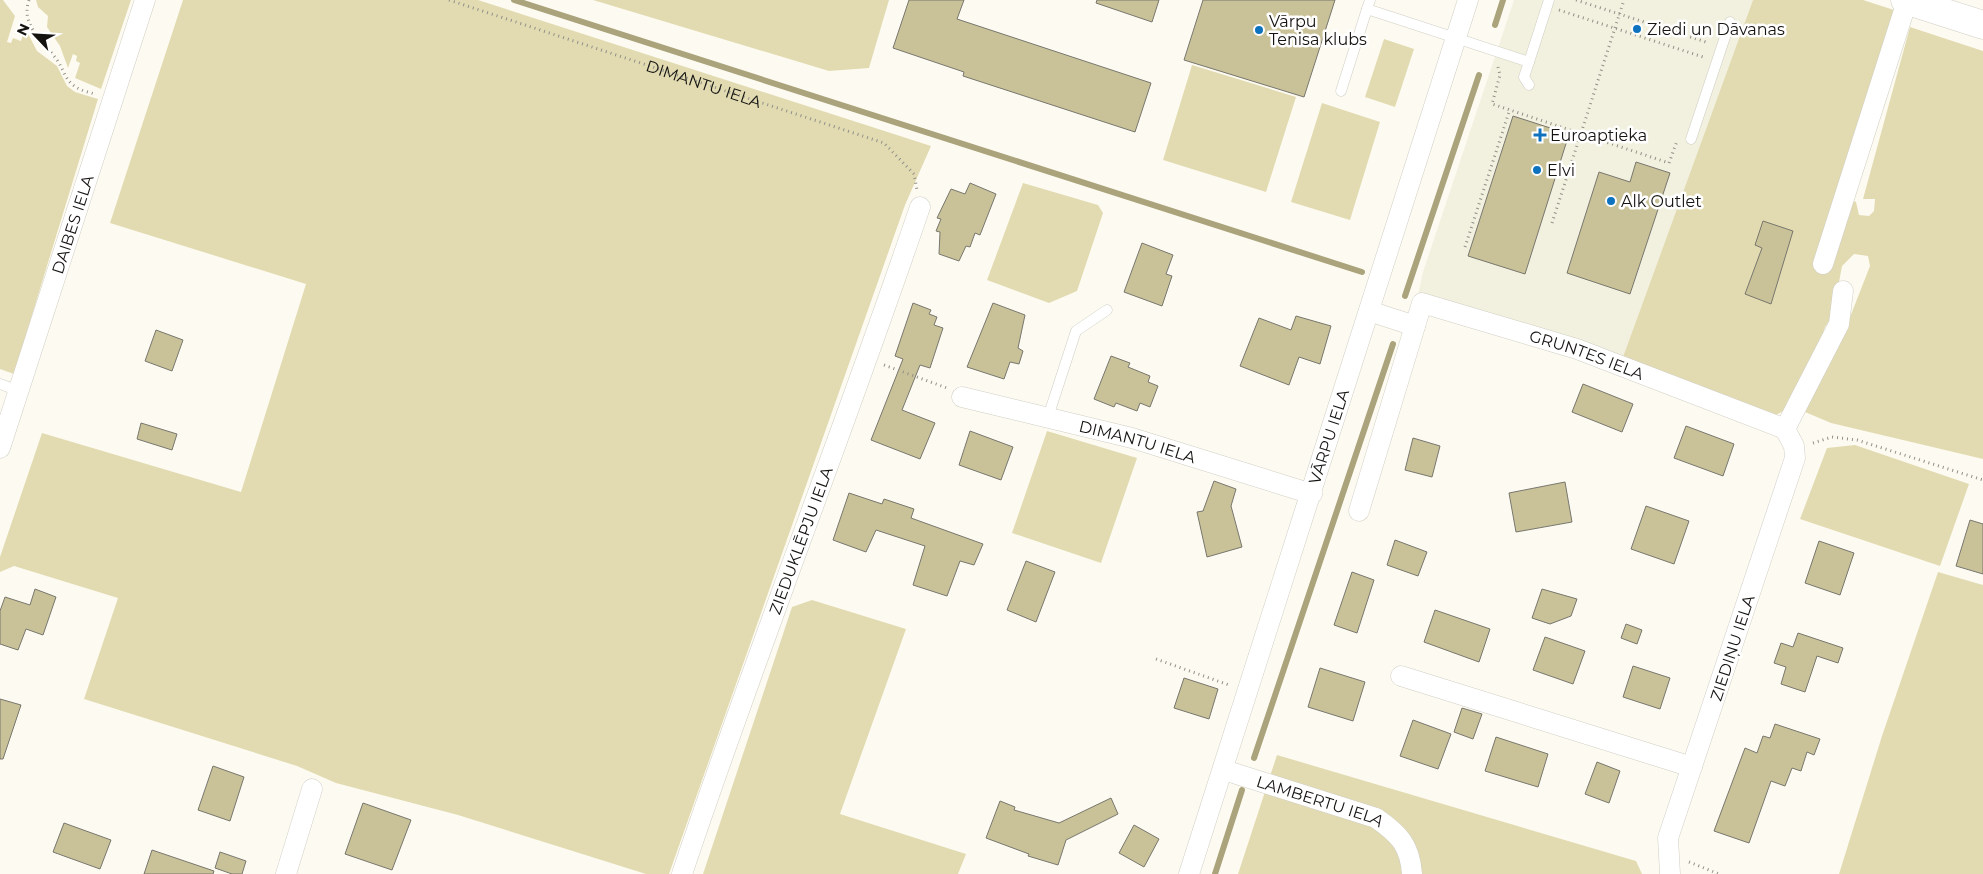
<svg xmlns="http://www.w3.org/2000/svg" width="1983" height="874" font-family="Montserrat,sans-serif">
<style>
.built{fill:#f2f0de}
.green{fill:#e2dbb2}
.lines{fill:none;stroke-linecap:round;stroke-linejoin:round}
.stream{stroke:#aaa37b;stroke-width:6}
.building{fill:#c9c198;stroke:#78776e}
.lane-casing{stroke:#d0cec4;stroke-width:11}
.street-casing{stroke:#d0cec4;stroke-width:21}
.secondary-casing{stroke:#d0cec4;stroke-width:29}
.path{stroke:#919089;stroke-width:3;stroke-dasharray:1 4;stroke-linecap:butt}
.lane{stroke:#fff;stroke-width:10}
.street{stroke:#fff;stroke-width:20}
.secondary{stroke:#fff;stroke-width:28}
.poi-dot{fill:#0e72be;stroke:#fff;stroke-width:2}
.labels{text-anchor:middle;stroke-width:5;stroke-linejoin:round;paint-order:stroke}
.poi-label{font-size:16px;fill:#141310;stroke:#fff;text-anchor:start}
.street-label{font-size:16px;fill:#141310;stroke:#fff}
</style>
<rect width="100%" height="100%" fill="#fdfbf1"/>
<polygon class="built" points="1514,0 1753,0 1623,357 1418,295 1423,272"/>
<g class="green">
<polygon points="0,0 3,0 15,16 7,42 11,43 13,38 21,41 25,28 37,51 57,66 67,86 75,92 98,99 14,374 0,369"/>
<polygon points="36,0 131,0 101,89 75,78 80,63 76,61 77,56 73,54 68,68 60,46 47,27 48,16 38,7"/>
<polygon points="183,0 478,0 931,146 905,205 669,874 646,874 458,815 336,783 297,766 84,699 118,598 14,566 0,572 0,557 42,433 241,492 306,284 110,223"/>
<polygon points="593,0 889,0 869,68 829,71"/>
<polygon points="1753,0 1863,0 1894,10 1844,197 1856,202 1859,215 1869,216 1874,211 1875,199 1863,199 1910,27 1983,51 1983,459 1831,423 1805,412 1841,340 1870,266 1868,256 1854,254 1842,266 1833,315 1825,327 1822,337 1785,410 1776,415 1623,357"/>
<polygon points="1384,39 1414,49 1395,107 1365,97"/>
<polygon points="1192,65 1296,97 1266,192 1163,160"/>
<polygon points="1322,103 1380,122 1350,220 1291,202"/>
<polygon points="1023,183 1098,205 1103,213 1077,291 1049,303 987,280"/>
<polygon points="1047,431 1137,458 1101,563 1012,533"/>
<polygon points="1855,445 1969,484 1940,566 1800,519 1827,448"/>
<polygon points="1938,572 1983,585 1983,874 1839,874 1882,736"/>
<polygon points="812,600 906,629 840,814 966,854 958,874 703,874 792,607"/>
<polygon points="1277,755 1636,861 1642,874 1238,874"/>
</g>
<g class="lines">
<g class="stream">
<polyline points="514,0 1362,272"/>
<polyline points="1495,25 1503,0"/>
<polyline points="1405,296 1479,75"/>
<polyline points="1254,758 1393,344"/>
<polyline points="1215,874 1242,790"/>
</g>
</g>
<g class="building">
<polygon points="909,0 964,0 957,19 1151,83 1135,132 963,76 964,72 893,48"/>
<polygon points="1097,0 1159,0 1152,22 1096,3"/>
<polygon points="1203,0 1335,0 1304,97 1184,60"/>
<polygon points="1513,116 1569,134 1525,274 1468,256"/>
<polygon points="1636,162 1670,173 1630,294 1567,273 1599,172 1630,182"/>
<polygon points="970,183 996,194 980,235 975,233 970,247 966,246 959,261 939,254 940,232 936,231 941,219 937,218 951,189 965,194"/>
<polygon points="1763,221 1793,231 1771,304 1745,294 1762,248 1755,245"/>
<polygon points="1142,243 1173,255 1166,274 1172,276 1162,306 1124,292"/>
<polygon points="913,303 931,310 929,314 937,317 934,325 943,328 930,368 920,365 902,410 935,423 920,459 871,440 903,359 895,356"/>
<polygon points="993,303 1025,315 1018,348 1023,351 1019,364 1010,362 1004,379 967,367"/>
<polygon points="1296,316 1331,326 1320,364 1299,357 1289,385 1240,366 1259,318 1291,330"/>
<polygon points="156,330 183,340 172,371 145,361"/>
<polygon points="1111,356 1130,363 1128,367 1150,376 1148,382 1158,386 1150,407 1140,403 1137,411 1116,403 1114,407 1094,399"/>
<polygon points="1583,384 1633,404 1622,432 1572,412"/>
<polygon points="141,423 177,434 172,450 137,439"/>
<polygon points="1686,426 1734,444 1723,476 1674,458"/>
<polygon points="970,431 1013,447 1001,480 959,465"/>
<polygon points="1413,438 1440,446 1432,477 1405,470"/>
<polygon points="1214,481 1236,489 1231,506 1242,547 1207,557 1197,512 1203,511"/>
<polygon points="1565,482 1572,522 1516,532 1509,493"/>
<polygon points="849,493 882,504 884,499 914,509 911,518 983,544 974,565 960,561 947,596 913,585 925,546 876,530 866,552 833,540"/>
<polygon points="1646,506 1689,521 1674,564 1631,549"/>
<polygon points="1970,520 1983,524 1983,574 1956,566"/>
<polygon points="1395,540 1427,552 1418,576 1387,565"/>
<polygon points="1819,541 1854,553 1840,595 1805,583"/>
<polygon points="1026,561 1055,572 1036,622 1007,610"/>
<polygon points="1352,572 1374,580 1357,633 1334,625"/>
<polygon points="35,589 56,597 43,635 26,629 18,650 0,644 0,611 5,597 30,605"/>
<polygon points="1542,589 1577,599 1571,616 1550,624 1532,618"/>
<polygon points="1435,610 1490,629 1479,662 1424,642"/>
<polygon points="1626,624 1642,630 1637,644 1621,638"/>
<polygon points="1798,633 1843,648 1838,663 1817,656 1805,692 1781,684 1786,667 1774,663 1781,643 1793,647"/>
<polygon points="1545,637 1585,651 1573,684 1533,670"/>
<polygon points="1633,666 1670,678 1660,709 1623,697"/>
<polygon points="1320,668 1365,682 1353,721 1308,707"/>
<polygon points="1184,678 1218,689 1209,719 1174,708"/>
<polygon points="0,699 21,705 3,759 0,759"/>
<polygon points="1462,708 1482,714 1473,739 1454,732"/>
<polygon points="1413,720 1451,734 1438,769 1400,756"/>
<polygon points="1775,724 1820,739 1814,755 1807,752 1801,771 1792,768 1785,786 1771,781 1749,843 1714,831 1745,748 1757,753 1763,736 1770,738"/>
<polygon points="1496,737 1548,754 1538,787 1485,771"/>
<polygon points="1597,762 1620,771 1609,803 1585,794"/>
<polygon points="213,766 244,777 230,821 198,810"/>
<polygon points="1111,798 1118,814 1066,840 1058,865 1028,856 1029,854 986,838 1000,801 1015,807 1014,810 1059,823"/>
<polygon points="363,803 411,820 392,870 345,854"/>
<polygon points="64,823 111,840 100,869 53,852"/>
<polygon points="1134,825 1159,839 1144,867 1119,853"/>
<polygon points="152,850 214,871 213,874 144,874"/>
<polygon points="220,852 246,861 242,874 232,874 215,868"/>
</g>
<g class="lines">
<defs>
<g id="lane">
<polyline points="1370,0 1367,9 1529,62 1524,77 1529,85"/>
<polyline points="1529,62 1549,0"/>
<polyline points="1341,91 1367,9"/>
<polyline points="1691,139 1730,22"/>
<polyline points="0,384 19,391"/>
<polyline points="1048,417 1076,331 1107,310"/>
</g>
<g id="street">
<polyline points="1823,264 1907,1"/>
<path id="s2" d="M1369,311L1415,326L1422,303L1577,349L1785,429L1794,446L1795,458L1668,838L1670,874"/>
<path id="s3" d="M962,397L1132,438L1312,494"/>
<polyline points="1785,429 1839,324 1843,291"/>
<path id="s4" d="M0,448L145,0"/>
<polyline points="1359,511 1415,326"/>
<polyline points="1401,676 1692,767"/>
<path id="s5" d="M1224,770L1376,818C1399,834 1410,845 1412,874"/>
<polyline points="286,874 312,789"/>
<path id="s6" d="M682,874C757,650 844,431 920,207"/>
<path id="s7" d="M1189,874L1468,0"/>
</g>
<polyline id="secondary" points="1905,0 1983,25"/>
</defs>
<use href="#lane" class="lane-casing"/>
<use href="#street" class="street-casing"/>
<use href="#secondary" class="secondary-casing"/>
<g class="path">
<path d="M29,0C20,26 44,41 57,60C63,68 65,79 73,85C79,90 88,92 95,94"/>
<path id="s1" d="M449,0L884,143L914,174L917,190"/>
<polyline points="1576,0 1709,43"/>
<polyline points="1559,10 1703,57"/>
<polyline points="1498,67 1500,75 1492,104 1669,163 1677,141"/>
<polyline points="1552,223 1624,0"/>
<polyline points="1465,247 1510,109"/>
<polyline points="884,365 947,388"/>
<polyline points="1813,443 1832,437 1857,440 1983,480"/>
<polyline points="1156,659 1229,685"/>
<polyline points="1689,862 1719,874"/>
</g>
<use href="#lane" class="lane"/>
<use href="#street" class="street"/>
<use href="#secondary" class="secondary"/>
</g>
<g class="poi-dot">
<circle cx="1637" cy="29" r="5"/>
<circle cx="1259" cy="30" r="5"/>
<path d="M1537.5 127.5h5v5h5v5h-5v5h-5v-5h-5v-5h5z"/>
<circle cx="1537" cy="170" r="5"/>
<circle cx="1611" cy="201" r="5"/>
</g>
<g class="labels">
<g class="poi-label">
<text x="1269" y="27">Vārpu<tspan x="1269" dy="18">Tenisa klubs</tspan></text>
<text x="1647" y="35">Ziedi un Dāvanas</text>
<text x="1550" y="141">Euroaptieka</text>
<text x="1547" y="176">Elvi</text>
<text x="1621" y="207">Alk Outlet</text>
</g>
<g class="street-label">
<text dy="6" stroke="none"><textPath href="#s1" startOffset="268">DIMANTU IELA</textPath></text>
<text dy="6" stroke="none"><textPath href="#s4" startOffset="235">DAIBES IELA</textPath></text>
<text dy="6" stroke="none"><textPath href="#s2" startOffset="245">GRUNTES IELA</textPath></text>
<text dy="6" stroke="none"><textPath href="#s7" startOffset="459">VĀRPU IELA</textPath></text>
<text dy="6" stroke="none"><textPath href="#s3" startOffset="181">DIMANTU IELA</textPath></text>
<text dy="6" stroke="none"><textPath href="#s6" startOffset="354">ZIEDUKLĒPJU IELA</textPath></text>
<text transform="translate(1732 648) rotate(-72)" y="6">ZIEDIŅU IELA</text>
<text dy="6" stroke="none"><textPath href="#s5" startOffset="101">LAMBERTU IELA</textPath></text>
</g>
</g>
<g transform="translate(35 35) rotate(295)" stroke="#ffffff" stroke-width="4" paint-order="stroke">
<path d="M0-4L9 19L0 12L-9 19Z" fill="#141310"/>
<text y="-8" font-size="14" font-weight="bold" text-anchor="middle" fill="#141310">N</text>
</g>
</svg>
